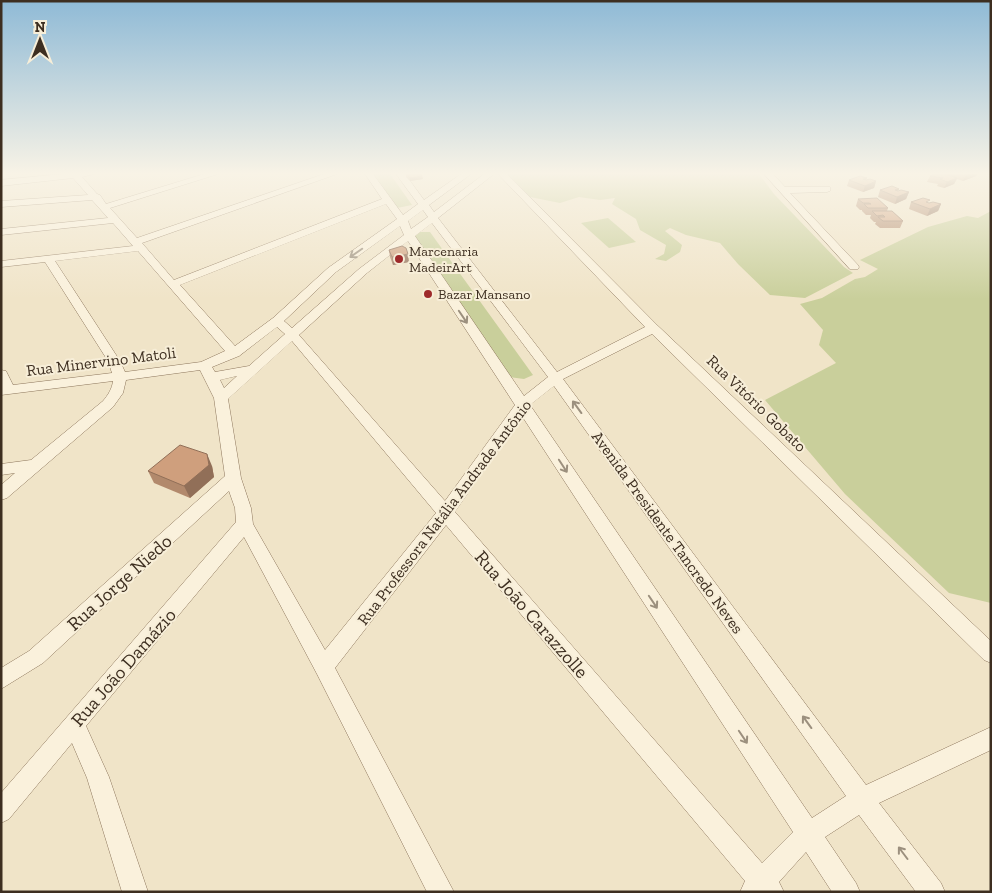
<svg xmlns="http://www.w3.org/2000/svg" width="992" height="893" font-family="'Zilla Slab',serif">
<style>
.green{fill:#c9cf9b}
.lines{fill:none;stroke-linecap:round;stroke-linejoin:round}
.minor-casing{stroke:#8d765c;stroke-width:1}
.minor{fill:#faf1dc;fill-rule:evenodd}
.wall{fill:#b2896c}
.shaded-wall{fill:#916f58}
.building{fill:#cf9f7d;stroke:#916f58}
.oneway{stroke:#9c907e}
.poi-dot{fill:#9e2a2b;stroke:#f7eed8;stroke-width:2}
.labels{text-anchor:middle;stroke-width:4;stroke-linejoin:round;paint-order:stroke}
.far-poi-label{font-size:14px;fill:#3d2e20;stroke:#f7eed8;text-anchor:start}
.street-label{font-size:16px;fill:#3d2e20;stroke:#f7eed8}
.near-street-label{font-size:19px;fill:#3d2e20;stroke:#f7eed8}
</style>
<rect width="100%" height="100%" fill="#f0e4c8"/>
<g class="green">
<polygon points="374,174 390,174 412,205 397,208"/>
<polygon points="507,174 759,174 774,194 844,267 853,273 805,298 770,295 738,264 720,243 686,235 670,228 665,231 682,245 680,252 666,261 655,259 664,254 666,245 640,230 636,219 612,204 615,198 600,200 579,197 560,203 530,197"/>
<polygon points="991,211 991,603 949,593 845,494 765,400 836,363 819,345 823,330 800,304 822,298 855,279 865,277 878,269 860,260 928,227 967,216 978,218"/>
<polygon points="608,218 636,242 609,248 581,223"/>
<polygon points="420,232 430,232 533,375 524,379 509,377 428,254 414,237"/>
</g>
<g class="lines">
<defs>
<g id="minor">
<path d="M63,174H94L82,177L97,194L100,195L106,204L204,174H218L110,208L137,238L324,174H337L142,243L174,280L382,199L365,174H373L403,215L418,204L396,174H405L424,200L461,174H471L429,205L434,212L484,174H494L438,218L557,372L645,327L498,174H507L657,325L991,641V663L984,660L652,334L563,379L866,785L991,727V750L879,803L941,883L945,892H916L859,815L825,837L856,883L860,892H832L806,852L779,882L784,892H740L745,881L446,525L335,668L454,892H427L317,674L244,537L86,726L109,777L148,892H122L87,778L72,743L9,819L1,823V793L236,522L235,508L229,491L43,663L1,689V668L29,651L225,476L214,398L200,370L126,380L123,393L113,407L7,498L1,500V485L15,473L1,475V464L31,460L103,401C108,395 112,389 113,381L1,395V370L6,371L13,385L112,373L108,361L45,262L1,267V261L133,246L113,223L1,235V229L108,218L92,200L1,207V201L88,195L73,178L1,186V180ZM386,204L397,219L328,268L273,318L235,346L180,285ZM423,210L428,217L411,229L408,221ZM432,223L548,377L524,396L415,236ZM400,226L404,235L359,269L292,328L284,321L336,272ZM408,241L515,405L445,501L299,335L367,273ZM138,251L225,351L201,362L125,372L120,361L55,261ZM277,327L285,334L249,366L215,372L212,367L239,356ZM292,341L436,513L325,650L253,524L251,508L241,478L228,399ZM237,376L224,388L220,380ZM554,386L846,796L812,818L530,405ZM522,416L793,832L762,863L455,512Z"/>
<polygon points="764,174 773,174 785,187 830,187 830,191 827,192 790,193 858,265 859,267 858,269 850,269"/>
</g>
</defs>
<use href="#minor" class="minor-casing"/>
<use href="#minor" class="minor"/>
</g>
<g class="wall">
<polygon points="406,174 422,176 423,179 410,181 406,177"/>
<polygon points="935,174 977,174 976,176 963,181 957,179 954,184 944,188 937,186 938,184 927,182 930,176"/>
<polygon points="867,178 866,180 876,181 874,188 863,192 847,186 849,180"/>
<polygon points="899,189 898,191 909,192 906,199 895,204 878,197 880,190"/>
<polygon points="858,199 888,208 887,211 903,221 900,228 880,228 875,224 876,222 874,222 870,218 871,215 866,215 862,211 862,210 860,210 856,206"/>
<polygon points="911,202 929,203 941,204 938,211 927,216 909,209"/>
<polygon points="389,250 409,262 393,265 390,257"/>
<polygon points="212,466 214,477 190,498 154,483 148,471"/>
</g>
<g class="shaded-wall">
<polygon points="968,174 977,174 976,176 963,181 966,175"/>
<polygon points="422,176 423,179 410,181 410,178"/>
<polygon points="957,178 954,184 944,188 947,182"/>
<polygon points="876,181 874,188 863,192 865,186"/>
<polygon points="909,192 906,199 895,204 897,197"/>
<polygon points="941,204 938,211 927,216 930,209"/>
<polygon points="408,254 409,262 393,265 392,257"/>
<polygon points="207,454 212,466 214,477 190,498 184,486"/>
</g>
<g class="building">
<polygon points="407,174 421,174 422,176 410,178"/>
<polygon points="935,174 946,174 957,178 947,182 940,179 943,178 930,176"/>
<polygon points="860,176 867,178 863,179 866,180 870,179 876,181 865,186 849,180"/>
<polygon points="892,186 899,189 895,190 898,191 901,190 909,192 897,197 880,190"/>
<polygon points="877,198 888,208 868,208 864,204 871,204 869,203 863,203 858,199"/>
<polygon points="923,198 930,200 926,202 929,203 933,202 941,204 930,209 911,202"/>
<polygon points="872,211 892,211 903,221 883,221 878,217 885,217 883,215 877,216"/>
<polygon points="402,246 406,248 408,254 392,257 389,250"/>
<polygon points="180,445 207,454 209,465 184,486 148,471"/>
</g>
<defs><path id="oneway-shaft" d="M-6 0H5M1.5-3L5.5 0L1.5 3" fill="none" stroke-width="1.6" stroke-linecap="round" stroke-linejoin="round" transform="scale(1.25)"/></defs>
<g class="oneway">
<use href="#oneway-shaft" transform="translate(356 253) rotate(145)"/>
<use href="#oneway-shaft" transform="translate(463 317) rotate(56)"/>
<use href="#oneway-shaft" transform="translate(577 407) rotate(-126)"/>
<use href="#oneway-shaft" transform="translate(563 466) rotate(57)"/>
<use href="#oneway-shaft" transform="translate(653 602) rotate(56)"/>
<use href="#oneway-shaft" transform="translate(807 722) rotate(-126)"/>
<use href="#oneway-shaft" transform="translate(743 737) rotate(56)"/>
<use href="#oneway-shaft" transform="translate(903 853) rotate(-127)"/>
</g>
<linearGradient id="sky" x2="0" y2="1"><stop stop-color="#8fbad6"/><stop offset="0.58" stop-color="#f8f3e6"/><stop offset="1" stop-color="#f8f3e6" stop-opacity="0"/></linearGradient>
<rect width="992" height="299" fill="url(#sky)"/>
<g class="poi-dot">
<circle cx="399" cy="259" r="5"/>
<circle cx="428" cy="294" r="5"/>
</g>
<g class="labels">
<g class="far-poi-label">
<text x="409" y="256">Marcenaria<tspan x="409" dy="16">MadeirArt</tspan></text>
<text x="438" y="299">Bazar Mansano</text>
</g>
<g class="street-label">
<text transform="translate(101 361) rotate(-7)" y="6">Rua Minervino Matoli</text>
<text transform="translate(757 403) rotate(44)" y="6">Rua Vitório Gobato</text>
<text transform="translate(444 512) rotate(-53)" y="6">Rua Professora Natália Andrade Antônio</text>
<text transform="translate(668 532) rotate(54)" y="6">Avenida Presidente Tancredo Neves</text>
</g>
<g class="near-street-label">
<text transform="translate(119 582) rotate(-42)" y="7">Rua Jorge Niedo</text>
<text transform="translate(532 614) rotate(49)" y="7">Rua João Carazzolle</text>
<text transform="translate(123 667) rotate(-49)" y="7">Rua João Damázio</text>
</g>
</g>
<rect width="992" height="893" fill="none" stroke="#3d2e20" stroke-width="5"/>
<g transform="translate(40 40)" stroke="#f7eed8" stroke-width="4" paint-order="stroke">
<path d="M0-4L9 19L0 12L-9 19Z" fill="#3d2e20"/>
<text y="-8" font-size="14" font-weight="bold" text-anchor="middle" fill="#3d2e20">N</text>
</g>
</svg>
